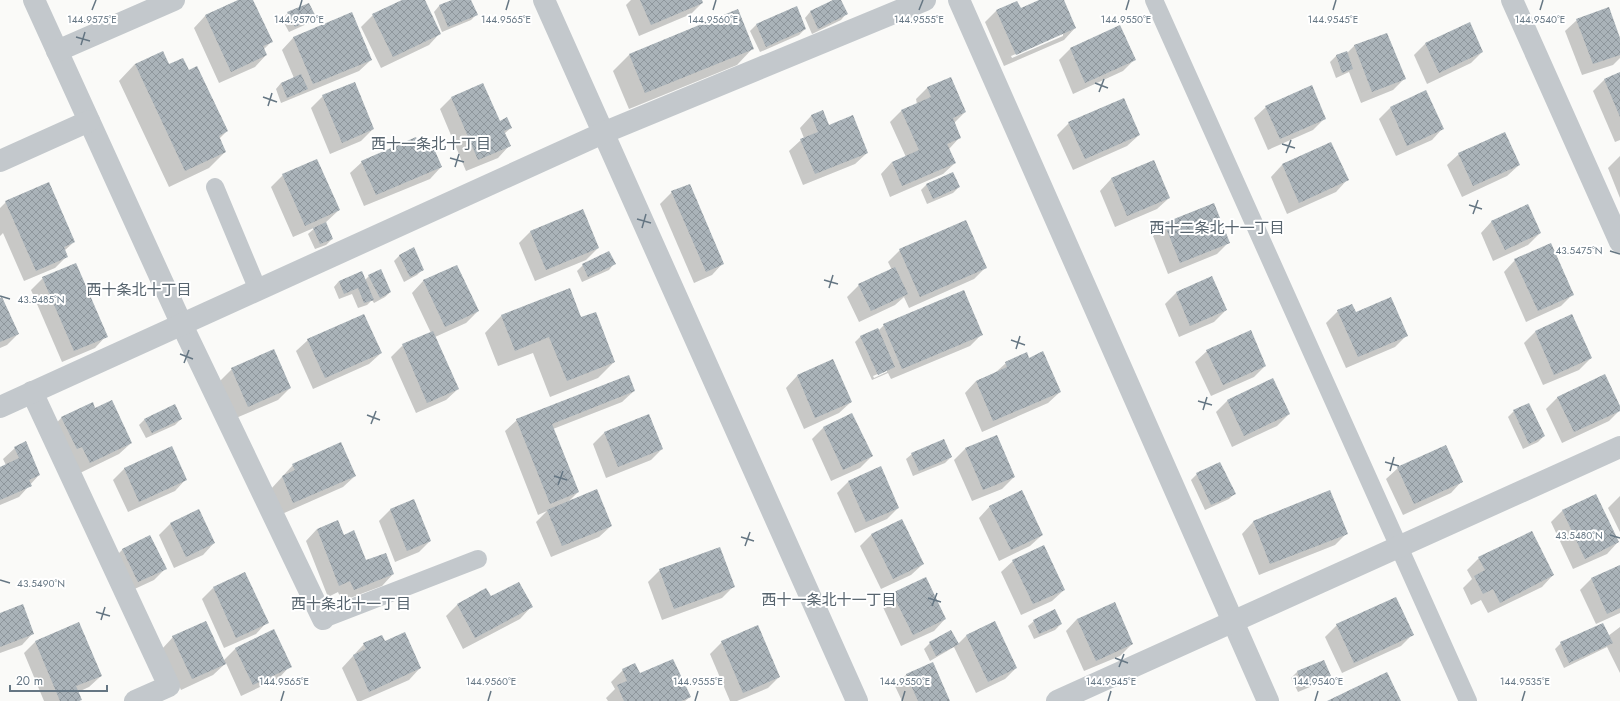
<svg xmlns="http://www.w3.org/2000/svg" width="1620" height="701" font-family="Jost,'Noto Sans JP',sans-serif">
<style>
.shadow{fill:#0003;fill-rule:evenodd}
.building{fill:url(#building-cross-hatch)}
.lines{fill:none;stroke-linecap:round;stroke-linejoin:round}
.lane{stroke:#c3c8cc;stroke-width:18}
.street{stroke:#c3c8cc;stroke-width:22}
.ticks{fill:none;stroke:#657683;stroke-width:1.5}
.labels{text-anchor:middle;stroke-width:4;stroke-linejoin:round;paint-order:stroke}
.neighbourhood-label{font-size:15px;fill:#57646e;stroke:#fff}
.ticks-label{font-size:10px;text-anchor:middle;fill:#657683;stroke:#fff;stroke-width:4;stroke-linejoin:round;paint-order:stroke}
</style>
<defs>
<pattern id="building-cross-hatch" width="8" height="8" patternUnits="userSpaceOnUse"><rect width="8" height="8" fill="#aab3b9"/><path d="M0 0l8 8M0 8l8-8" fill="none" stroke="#8e969c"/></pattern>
</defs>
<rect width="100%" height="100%" fill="#fafaf8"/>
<g class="shadow">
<polygon points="240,0 252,0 271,42 264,49 266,55 255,67 219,83 194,28 205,16"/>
<polygon points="404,0 424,0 440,33 429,45 381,68 361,27 373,15"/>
<polygon points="455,0 470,0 477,14 471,20 442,32 434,12 439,6"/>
<polygon points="631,0 701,0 702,3 691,14 639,36 626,5"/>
<polygon points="835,0 840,0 846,14 841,20 812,34 805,18 810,12"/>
<path d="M1042,0H1062L1075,28L1064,40L1004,66L985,22L996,11L1017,2L1020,9ZM1063,33V36L1012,58L1011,56Z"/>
<polygon points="796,8 805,29 799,35 760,52 750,31 756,25"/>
<polygon points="288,13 315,17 309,23 289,32 282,19"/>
<polygon points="351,14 371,60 359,71 281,103 276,89 281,83 294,78 282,50 293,38"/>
<polygon points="1577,20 1620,41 1620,58 1613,65 1582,75 1565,31"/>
<polygon points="1469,23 1482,52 1471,63 1427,84 1414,55 1425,44"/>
<polygon points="1120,26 1135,59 1123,71 1073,94 1059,60 1070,49"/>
<polygon points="1386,34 1404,79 1393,90 1361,103 1349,72 1336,78 1330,62 1336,56 1347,53 1354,46"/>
<polygon points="753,48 737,65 629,109 613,71 630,54"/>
<polygon points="135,64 169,66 227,131 219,139 225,152 209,168 169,187 119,81"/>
<polygon points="1620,73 1620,140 1615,142 1593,91 1604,80"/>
<polygon points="950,78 965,112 954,123 960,137 949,149 955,163 943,174 890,197 881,174 892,162 906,157 890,122 902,110 917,104 916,99 927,88"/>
<polygon points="323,96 373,129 361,141 330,154 311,108"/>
<polygon points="451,98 511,128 504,134 509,146 498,158 466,171 440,109"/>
<polygon points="1266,107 1325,118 1313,130 1268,150 1254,118"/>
<polygon points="1390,108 1443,128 1432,140 1396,156 1379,119"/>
<polygon points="822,112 828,127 867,153 855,164 803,185 789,151 801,140 804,138 800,128 811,116"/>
<polygon points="1069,123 1139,135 1127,146 1073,170 1057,135"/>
<polygon points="1331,143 1347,180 1336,192 1287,214 1271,177 1282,165"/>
<polygon points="421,151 441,167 430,179 364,206 350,173 362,162"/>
<polygon points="1459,154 1519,165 1507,176 1462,197 1447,165"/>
<polygon points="1620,156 1620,198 1608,168"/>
<polygon points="316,160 339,210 325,223 332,239 326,245 315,249 308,234 316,227 293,237 271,187 283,175"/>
<polygon points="1154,161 1169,198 1157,209 1115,227 1100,191 1111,179"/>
<polygon points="927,184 959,187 953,193 927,204 921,190"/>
<polygon points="672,192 723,263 712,275 694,283 660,204"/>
<polygon points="6,202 74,242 64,251 67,256 55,268 24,281 3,233 0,236 0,208"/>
<polygon points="1213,204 1229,242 1217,254 1168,274 1153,236 1164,224"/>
<polygon points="1492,221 1540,233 1528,245 1493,261 1481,233"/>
<polygon points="531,231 598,248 586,260 535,281 519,243"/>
<polygon points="900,250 986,267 974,279 909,308 904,297 895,305 859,322 847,297 859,285 892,270 888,262"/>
<polygon points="400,255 423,269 417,275 404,282 394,261"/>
<polygon points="1515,260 1573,294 1561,306 1526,322 1504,272"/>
<polygon points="614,264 609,270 582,282 577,271 583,265"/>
<polygon points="456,266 478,311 466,323 435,337 458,389 446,400 416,413 391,357 403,345 431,333 412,293 423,281"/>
<polygon points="369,276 390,292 385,297 374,303 372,300 367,305 358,308 352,294 339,299 334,287 339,281 365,280"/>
<polygon points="1212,277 1226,310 1214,322 1179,337 1165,304 1176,293"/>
<polygon points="43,278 106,336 95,348 62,362 31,290"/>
<polygon points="569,290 581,318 614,362 598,378 550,397 533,353 498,366 485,333 501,316"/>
<polygon points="0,299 18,334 7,345 0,348"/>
<polygon points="1338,311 1355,313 1407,335 1395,347 1346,368 1326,323"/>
<polygon points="1572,315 1591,358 1579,370 1543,385 1524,343 1535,332"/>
<path d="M884,325L982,334L970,346L891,379L888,373L872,380L855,342L861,336L878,331ZM887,370V372L874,378L873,376Z"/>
<polygon points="308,340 381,353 369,364 313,389 296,351"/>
<polygon points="1207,351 1265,366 1254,377 1211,396 1195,362"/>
<polygon points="833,361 851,402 839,413 804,429 786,388 797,376"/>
<polygon points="1006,363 1060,392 1048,403 982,432 965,393 976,381 995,373"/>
<polygon points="232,369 290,388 278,400 236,418 220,381"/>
<polygon points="634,391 622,402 553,429 578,492 568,502 611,526 599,537 551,557 536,522 547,511 538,515 505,431 517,420"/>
<polygon points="1558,397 1620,408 1620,410 1609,421 1562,443 1546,409"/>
<polygon points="1228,400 1289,414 1277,426 1232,447 1216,412"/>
<polygon points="94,409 131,443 119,454 78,474 51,429 62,417"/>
<polygon points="1514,411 1544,436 1538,442 1523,449 1508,417"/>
<polygon points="648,415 662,449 651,460 606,478 593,444 604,433"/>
<polygon points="852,415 872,456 860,468 831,481 812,439 823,428"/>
<polygon points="145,419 181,419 175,425 146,438 139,425"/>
<polygon points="171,447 186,479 175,491 128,512 113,480 124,469"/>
<polygon points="15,448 39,475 19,497 0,505 0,468 6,465 3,459"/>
<polygon points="966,448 1014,477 1002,489 972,501 954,460"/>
<polygon points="912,454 951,457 945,463 913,476 906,459"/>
<polygon points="293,465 355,476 343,487 282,514 271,489"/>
<polygon points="881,468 898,508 887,519 855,533 837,493 848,482"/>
<polygon points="1398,468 1462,481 1451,493 1403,515 1386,479"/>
<polygon points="1197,474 1234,494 1229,499 1205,510 1191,480"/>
<polygon points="1329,492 1346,534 1335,545 1259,575 1242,534 1253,522"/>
<polygon points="1595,495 1618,542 1607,554 1573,569 1551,522 1562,511"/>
<polygon points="1620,496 1620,532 1608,508"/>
<polygon points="413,501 430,541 419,552 395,562 379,521 390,510"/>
<polygon points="990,506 1042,535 1030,546 999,561 979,518"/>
<polygon points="199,510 214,543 203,555 174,568 159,535 170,524"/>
<polygon points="317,529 343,536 365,562 393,574 382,586 342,601 338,592 328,597 306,541"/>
<polygon points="872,534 923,564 911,575 881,589 860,546"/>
<polygon points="150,536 166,568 154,580 126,593 111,561 122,550"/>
<polygon points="1479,558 1553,575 1542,587 1488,613 1481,600 1471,605 1463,588 1472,579 1467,570"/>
<polygon points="1013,561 1064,590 1052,601 1021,615 1001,572"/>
<polygon points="1620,566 1620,613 1596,624 1580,590 1591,579"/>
<polygon points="660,570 734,586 722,598 662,620 648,582"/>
<polygon points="213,588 267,622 256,634 224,648 202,599"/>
<polygon points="486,590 490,598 531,607 520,619 463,649 446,616 457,605"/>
<polygon points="893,594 945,619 934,631 901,646 882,605"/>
<polygon points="0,614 33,633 22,645 0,653"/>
<polygon points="1077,619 1132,644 1120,656 1084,671 1066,631"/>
<polygon points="1034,621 1061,624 1055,630 1034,639 1028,626"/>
<polygon points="994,622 1016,668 1005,679 976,693 954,647 930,661 924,649 930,643 958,644 966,636"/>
<polygon points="1337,625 1412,635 1401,646 1342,673 1325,637"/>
<polygon points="1620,627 1620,673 1607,647 1564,668 1555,649 1561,643 1608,636"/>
<polygon points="173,637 223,661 236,648 290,666 279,678 241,696 226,663 213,675 181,690 162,649"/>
<polygon points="36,641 101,676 89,687 78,692 81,699 79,701 44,701 24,653"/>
<polygon points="385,642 420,668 409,680 361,701 357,701 342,668 364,644"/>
<polygon points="722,642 779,677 768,688 737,701 730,701 710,654"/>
<polygon points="1324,661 1330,675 1324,681 1298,692 1291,678 1297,672"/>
<polygon points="623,670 639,675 690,697 685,701 608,701 606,698 615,689 611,682"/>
<polygon points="907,674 948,701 902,701 895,686"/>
</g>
<g class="building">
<polygon points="238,0 253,0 273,42 263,46 267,55 231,72 205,15"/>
<polygon points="402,0 425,0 441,34 393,57 372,14"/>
<polygon points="452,0 471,0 478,15 448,27 439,5"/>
<polygon points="640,0 702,0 703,3 651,25"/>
<polygon points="833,0 841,0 848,14 818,29 810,11"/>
<polygon points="1039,0 1064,0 1076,28 1016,55 996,10 1017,1 1021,8"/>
<polygon points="309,3 316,17 295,27 287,12"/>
<polygon points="797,6 806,29 766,47 756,24"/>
<polygon points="1609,7 1620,38 1620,55 1593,64 1576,19"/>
<polygon points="738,9 754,49 645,93 629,54"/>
<polygon points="352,12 372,60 313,84 293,37"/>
<polygon points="1470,22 1483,52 1439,73 1425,43"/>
<polygon points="1120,25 1136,60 1085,83 1070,48"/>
<polygon points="1387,33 1406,79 1372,92 1354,45"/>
<polygon points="163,51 169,64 183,58 189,70 197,66 228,131 219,136 226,152 185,171 135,64"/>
<polygon points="1347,51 1353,69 1342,73 1336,55"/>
<polygon points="1620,72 1620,117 1604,79"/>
<polygon points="301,74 308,89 287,98 281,83"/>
<polygon points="951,77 966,112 953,118 961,138 947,144 956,163 902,186 892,162 919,150 901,110 931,97 927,87"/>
<polygon points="355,82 374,129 342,143 322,95"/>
<polygon points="483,83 500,121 507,117 512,128 504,131 511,146 478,160 451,97"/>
<polygon points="1312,85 1326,119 1280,139 1265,106"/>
<polygon points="1426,90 1444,129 1407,146 1390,107"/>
<polygon points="1124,98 1140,135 1085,159 1068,122"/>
<polygon points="823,110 829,125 853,115 868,153 815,174 800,139 818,132 811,115"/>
<polygon points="1505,132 1520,165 1473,186 1458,153"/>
<polygon points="416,137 421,149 432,144 442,167 376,195 361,161"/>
<polygon points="1331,142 1349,180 1299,203 1282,164"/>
<polygon points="317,159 340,210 305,226 282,174"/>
<polygon points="1154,160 1170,198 1127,216 1111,178"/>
<polygon points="953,172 960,187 933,199 926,184"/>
<polygon points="49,182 75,242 64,247 68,257 36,271 5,201"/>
<polygon points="690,184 724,264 706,272 671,191"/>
<polygon points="1214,203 1230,243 1180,263 1164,223"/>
<polygon points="1528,204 1541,233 1505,250 1491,221"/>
<polygon points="583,209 599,248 546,270 530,231"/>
<polygon points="966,220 987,268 920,297 899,249"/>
<polygon points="326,222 333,239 320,244 313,228"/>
<polygon points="1551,243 1574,295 1538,311 1514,259"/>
<polygon points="414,247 424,270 410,277 399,255"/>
<polygon points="609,251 616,264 588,277 582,264"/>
<polygon points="76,263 108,337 74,351 42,277"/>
<polygon points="457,265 479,311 445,327 423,280"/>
<polygon points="895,267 908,294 871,311 858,284"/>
<polygon points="381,269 391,292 380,298 368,275"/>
<polygon points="362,271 374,300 364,303 358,288 344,294 339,281"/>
<polygon points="1212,276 1227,310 1190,326 1176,292"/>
<polygon points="570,288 581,317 596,312 615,362 567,381 549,337 515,351 501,315"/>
<polygon points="964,290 983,335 902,369 883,324"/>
<polygon points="2,297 19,334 0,342 0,298"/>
<polygon points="1391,297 1408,336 1358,357 1337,310 1352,304 1356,312"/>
<polygon points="364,314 382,353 325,378 307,339"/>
<polygon points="1572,314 1592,358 1554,375 1535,331"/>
<polygon points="878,328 895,367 878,375 860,336"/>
<polygon points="1251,330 1266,366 1223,385 1206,350"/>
<polygon points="433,331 459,389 427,403 402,344"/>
<polygon points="274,349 291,388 248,407 231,368"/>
<polygon points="1043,351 1061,392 993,421 976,381 1007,367 1005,362 1027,352 1029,358"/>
<polygon points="833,359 852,402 815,418 797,375"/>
<polygon points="1605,374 1620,406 1620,411 1574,432 1557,397"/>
<polygon points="629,375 635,391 552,424 579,492 550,504 516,419"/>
<polygon points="1273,378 1290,414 1244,436 1227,400"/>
<polygon points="112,400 132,443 90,463 82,447 77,449 61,417 93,402 95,408"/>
<polygon points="1529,403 1545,436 1529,444 1513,410"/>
<polygon points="175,404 182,419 152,433 144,419"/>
<polygon points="852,413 873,456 843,470 823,427"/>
<polygon points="649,414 663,449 618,467 604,432"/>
<polygon points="997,435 1015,477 983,490 965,448"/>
<polygon points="944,439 952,457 919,471 911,453"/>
<polygon points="26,441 40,475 29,480 32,486 0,500 0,467 19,458 14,447"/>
<polygon points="341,442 356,476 293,503 282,476 295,470 292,464"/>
<polygon points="1446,445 1463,482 1414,504 1397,467"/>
<polygon points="172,446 187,480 139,502 124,468"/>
<polygon points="1220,462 1236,494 1211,505 1196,473"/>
<polygon points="881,466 899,508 866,522 848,481"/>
<polygon points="597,489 612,526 562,546 547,510"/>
<polygon points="1022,490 1043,535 1011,550 989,506"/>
<polygon points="1330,490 1348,534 1270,564 1253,521"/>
<polygon points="1596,494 1619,542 1585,559 1562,510"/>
<polygon points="414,499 431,541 407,551 390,509"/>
<polygon points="199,509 215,543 186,557 170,523"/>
<polygon points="902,519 924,564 893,579 871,534"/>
<polygon points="338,520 344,535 354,530 366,560 386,553 394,574 354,590 350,581 339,586 317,529"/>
<polygon points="1532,531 1554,575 1500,603 1493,589 1483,594 1474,576 1485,570 1478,557"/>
<polygon points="150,535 167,569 138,582 122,549"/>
<polygon points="1044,545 1065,590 1033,604 1012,560"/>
<polygon points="720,547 735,587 674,609 659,569"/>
<polygon points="1620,565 1620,608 1607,614 1591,578"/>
<polygon points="245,572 269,623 236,638 213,587"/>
<polygon points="926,577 946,619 913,635 892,593"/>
<polygon points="519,582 533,607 475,638 457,604 486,588 491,596"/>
<polygon points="1396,597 1414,635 1354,663 1336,624"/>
<polygon points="1115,602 1133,644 1096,661 1077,619"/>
<polygon points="23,604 34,634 0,647 0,613"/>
<polygon points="1055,609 1062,624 1039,634 1033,620"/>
<polygon points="206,621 226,664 192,679 172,636"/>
<polygon points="995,621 1017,668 988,682 966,635"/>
<polygon points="79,622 102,676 76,686 82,700 79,701 60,701 35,641"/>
<polygon points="1603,623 1613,643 1569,663 1560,642"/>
<polygon points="758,625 780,677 743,693 721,641"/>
<polygon points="274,629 292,667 253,685 235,648"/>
<polygon points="951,630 959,644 936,656 929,642"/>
<polygon points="405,632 421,668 369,692 353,655 366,649 363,643 382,635 385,641"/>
<polygon points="673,659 691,697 681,701 624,701 617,685 627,681 622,669 635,663 640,673"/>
<polygon points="1324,660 1331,676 1303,687 1297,671"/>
<polygon points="933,662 950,701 918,701 906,674"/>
<polygon points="1387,672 1401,701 1327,701"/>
</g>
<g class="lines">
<g class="lane">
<polyline points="1154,0 1468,701"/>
<polyline points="215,187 258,290"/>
<polyline points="323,619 478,559"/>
</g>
<g class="street">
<polyline points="34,0 182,325 323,619"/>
<polyline points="544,0 857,701"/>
<polyline points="959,0 1268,701"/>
<polyline points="1512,0 1620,242"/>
<polyline points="57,51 174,0"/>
<polyline points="0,161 89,121"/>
<polyline points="32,392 169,686 135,701"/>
<polyline points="0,407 603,133 925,0"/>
<polyline points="1057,701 1620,447"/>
</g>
</g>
<path class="ticks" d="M92,10L96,0M299,10L302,0M506,10L509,0M713,10L716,0M919,10L923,0M1126,10L1129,0M1333,10L1336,0M1540,10L1543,0M76,37L90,41M81,45L85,32M1095,83L1108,88M1099,92L1104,79M263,97L277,102M268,106L272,93M1282,144L1295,148M1286,153L1291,140M450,158L464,162M455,167L459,154M1469,205L1482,209M1473,214L1478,200M637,219L651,223M642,228L646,214M1610,251L1620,254M824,280L838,284M829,288L833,275M0,296L10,299M1011,340L1025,345M1016,349L1020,336M180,354L193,359M184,363L189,350M1198,401L1212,405M1203,410L1207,397M367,415L380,420M371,424L376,411M1385,462L1399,466M1390,471L1394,457M554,476L567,480M558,485L563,471M1610,535L1620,538M741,537L754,541M745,546L750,532M0,580L10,583M928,598L941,602M932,606L937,593M96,612L110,616M101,620L105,607M1115,658L1128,663M1119,667L1124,654M281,701L284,691M488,701L491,691M695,701L698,691M902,701L905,691M1108,701L1111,691M1315,701L1318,691M1522,701L1525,691"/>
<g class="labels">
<g class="neighbourhood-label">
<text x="431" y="149">西十一条北十丁目</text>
<text x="1217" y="233">西十二条北十一丁目</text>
<text x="139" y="295">西十条北十丁目</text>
<text x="829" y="605">西十一条北十一丁目</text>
<text x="351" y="609">西十条北十一丁目</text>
</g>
</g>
<g class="ticks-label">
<text x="92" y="23">144.9575°E</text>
<text x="299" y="23">144.9570°E</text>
<text x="506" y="23">144.9565°E</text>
<text x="713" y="23">144.9560°E</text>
<text x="919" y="23">144.9555°E</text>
<text x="1126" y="23">144.9550°E</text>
<text x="1333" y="23">144.9545°E</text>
<text x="1540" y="23">144.9540°E</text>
<text x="1579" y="254">43.5475°N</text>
<text x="41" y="303">43.5485°N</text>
<text x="1579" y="539">43.5480°N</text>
<text x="41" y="587">43.5490°N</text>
<text x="1525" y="685">144.9535°E</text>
<text x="284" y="685">144.9565°E</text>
<text x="491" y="685">144.9560°E</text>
<text x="698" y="685">144.9555°E</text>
<text x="905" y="685">144.9550°E</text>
<text x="1111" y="685">144.9545°E</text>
<text x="1318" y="685">144.9540°E</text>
</g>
<path d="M10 685v6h97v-6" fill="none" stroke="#657683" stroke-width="2"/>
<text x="16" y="685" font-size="12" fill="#657683" stroke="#ffffff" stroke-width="3" paint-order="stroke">20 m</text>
</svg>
